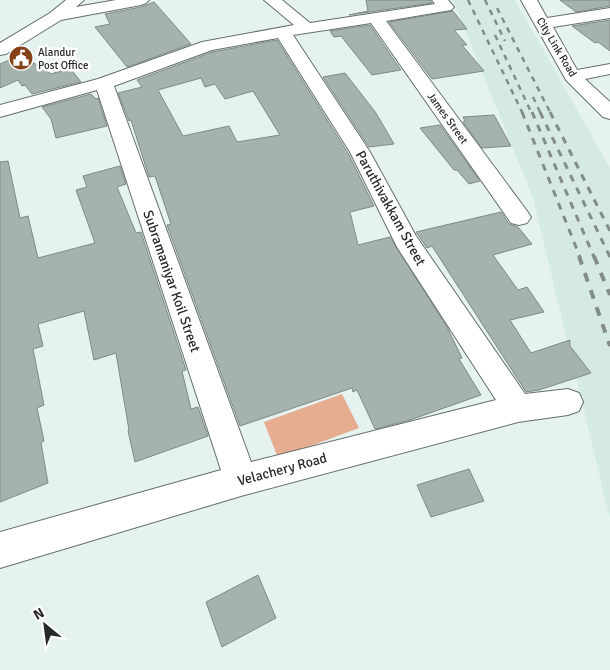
<svg xmlns="http://www.w3.org/2000/svg" width="610" height="670" font-family="Signika,sans-serif">
<style>
.built{fill:#d5eae3}
.water{fill:#e6ad91}
.building{fill:#a6b2ae;stroke:#808a87;fill-rule:evenodd}
.lines{fill:none;stroke-linecap:round;stroke-linejoin:round}
.minor-casing{stroke:#646f6c;stroke-width:2}
.minor{fill:#fff;fill-rule:evenodd}
.rail-far2{stroke:#848d8b;stroke-width:2.5;stroke-dasharray:5.5 5.5;stroke-linecap:butt}
.rail-far1{stroke:#848d8b;stroke-width:3;stroke-dasharray:7 7;stroke-linecap:butt}
.rail{stroke:#848d8b;stroke-width:4;stroke-dasharray:9 9;stroke-linecap:butt}
.labels{text-anchor:middle;stroke-width:5;stroke-linejoin:round;paint-order:stroke}
.far-street-label{font-size:11px;fill:#262b2a;stroke:#fff}
.far-poi-label{font-size:11px;fill:#262b2a;stroke:#fff;text-anchor:start}
.street-label{font-size:14px;fill:#262b2a;stroke:#fff}
</style>
<rect width="100%" height="100%" fill="#e6f2ef"/>
<polygon class="built" points="453,0 515,0 610,168 610,519 533,198"/>
<polygon class="water" points="342,394 359,428 278,458 264,422"/>
<g class="building">
<polygon points="366,0 430,0 432,3 349,15 368,11"/>
<polygon points="560,0 610,0 610,6 576,12"/>
<polygon points="154,2 191,44 127,67 95,27 110,24 105,14 141,7"/>
<polygon points="453,11 467,29 454,30 467,45 462,45 484,71 432,79 389,22"/>
<polygon points="610,20 610,51 598,42 595,43 572,26"/>
<polygon points="370,25 401,70 372,75 341,36 334,37 330,31"/>
<path d="M277,40L348,153L374,206L350,212L358,245L390,237L447,327L462,358L459,359L481,395L410,420L375,429L357,390L353,392L352,388L240,426L167,225L171,224L155,176L149,177L131,120L129,121L118,93L142,87L137,80L212,52ZM201,78L205,87L215,84L225,99L253,91L280,135L237,142L229,126L183,136L158,90Z"/>
<polygon points="21,55 51,74 70,68 81,82 32,94 25,85 22,86 18,80 0,88 0,64"/>
<polygon points="345,73 376,113 394,144 369,147 323,77"/>
<polygon points="91,94 96,99 98,98 107,126 56,138 51,119 42,107"/>
<polygon points="494,115 511,146 482,148 463,122 465,121 463,117"/>
<polygon points="440,125 480,181 469,184 457,170 454,170 420,128"/>
<polygon points="8,161 20,218 28,216 38,258 95,243 76,190 87,187 83,176 120,166 126,184 117,187 136,233 141,232 186,370 182,371 191,409 198,407 208,436 135,462 128,431 129,430 116,353 94,360 84,311 38,324 43,346 33,349 44,405 37,408 44,441 41,443 48,483 0,502 0,162"/>
<polygon points="501,212 509,224 518,227 532,244 493,255 518,290 527,287 544,312 510,320 531,353 570,340 570,346 591,373 539,390 526,392 432,246 427,248 416,232"/>
<polygon points="469,469 484,501 431,517 417,485"/>
<polygon points="258,575 276,618 222,647 206,602"/>
</g>
<g class="lines">
<defs>
<g id="minor">
<polygon points="66,0 84,0 76,7 116,0 149,0 146,3 141,5 61,20 6,54 0,55 0,43 50,13"/>
<path d="M264,0H282L310,23L435,4L432,0H448L454,7L451,10L386,21L527,211L531,217L527,223L519,225L511,223L371,23L293,35L370,152L416,236L525,394L568,389L579,393L583,402L579,411L568,415L518,422L241,496L0,568V532L221,470L97,90L0,117V105L98,79L202,42L294,25ZM278,38L350,152L397,247L496,400L251,462L114,86L212,50Z"/>
<polygon points="521,0 537,0 547,18 610,8 610,18 553,27 577,70 610,64 610,74 585,79 610,102 610,119 603,117 566,80"/>
</g>
</defs>
<use href="#minor" class="minor-casing"/>
<use href="#minor" class="minor"/>
<g class="rail-far2">
<polyline points="468,0 523,114"/>
<polyline points="485,0 505,41"/>
<polyline points="497,8 551,114"/>
<polyline points="495,35 532,114"/>
<polyline points="533,97 541,114"/>
</g>
<g class="rail-far1">
<polyline points="522,112 580,257"/>
<polyline points="532,112 594,257"/>
<polyline points="540,112 610,257"/>
<polyline points="550,112 610,231"/>
</g>
<g class="rail">
<polyline points="579,256 610,346"/>
<polyline points="594,256 610,295"/>
</g>
</g>
<defs>
<symbol id="civic-disc" viewBox="-11 -11 22 22"><circle r="9.5" fill="#854118" stroke="#fff"/><path d="M-.6-6.5H3V-4.5H.6V-3L4-1V1h2V6H-6V1h2V-1L-.6-3ZM-1.2 2.5V6h2.4V2.5Z" fill="#fff"/></symbol>
</defs>
<g fill-rule="evenodd">
<use href="#civic-disc" x="7" y="44" width="28" height="28"/>
</g>
<g class="labels">
<g class="far-street-label">
<text transform="translate(557 47) rotate(59)" y="4">City Link Road</text>
<text transform="translate(448 118) rotate(54)" y="4">James Street</text>
</g>
<g class="far-poi-label">
<text x="38" y="56">Alandur<tspan x="38" dy="13">Post Office</tspan></text>
</g>
<g class="street-label">
<text transform="translate(391 208) rotate(61)" y="5">Paruthivakkam Street</text>
<text transform="translate(172 281) rotate(71)" y="5">Subramaniyar Koil Street</text>
<text transform="translate(282 469) rotate(-15)" y="5">Velachery Road</text>
</g>
</g>
<g transform="translate(45 625) rotate(331)" stroke="#ffffff" stroke-width="4" paint-order="stroke">
<path d="M0-4L9 19L0 12L-9 19Z" fill="#262b2a"/>
<text y="-8" font-size="14" font-weight="bold" text-anchor="middle" fill="#262b2a">N</text>
</g>
</svg>
